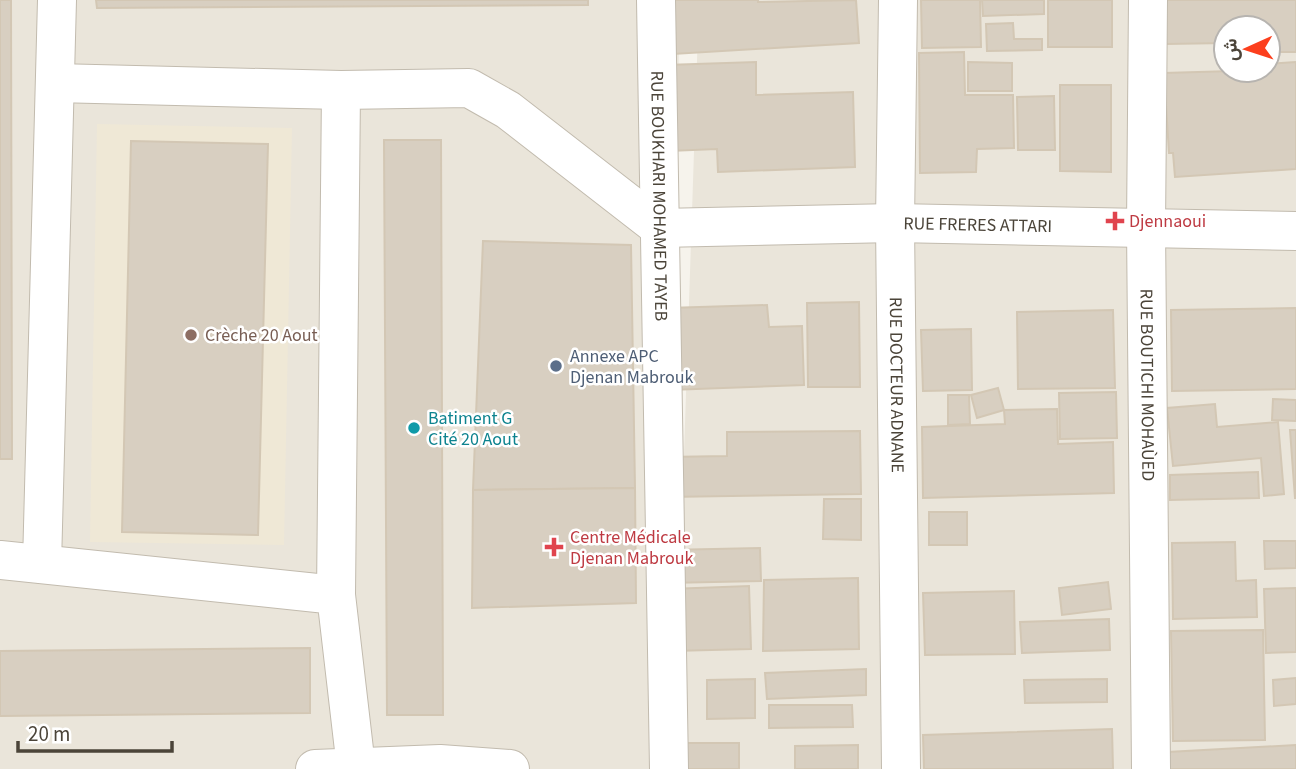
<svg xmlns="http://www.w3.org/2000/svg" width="1296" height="769" font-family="'Source Sans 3',Vazirmatn,sans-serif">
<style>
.residential{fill:#eae5da;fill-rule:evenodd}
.education{fill:#efe8d6}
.building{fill:#d8cfc1;stroke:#d3c7b4;stroke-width:2}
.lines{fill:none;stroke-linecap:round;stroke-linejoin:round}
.minor-casing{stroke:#c2bbae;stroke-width:40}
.minor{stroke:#fff;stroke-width:38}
.health-dot{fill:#e0444e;stroke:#fff;stroke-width:2.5}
.education-dot{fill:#8d6e63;stroke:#fff;stroke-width:2.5}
.service-dot{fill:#5c6f8a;stroke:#fff;stroke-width:2.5}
.culture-dot{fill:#0f9aa8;stroke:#fff;stroke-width:2.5}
.labels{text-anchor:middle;stroke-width:5;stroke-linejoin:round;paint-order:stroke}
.street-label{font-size:18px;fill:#4b4439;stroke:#fff}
.health-label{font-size:18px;fill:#be3a42;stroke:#fff;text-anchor:start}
.education-label{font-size:18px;fill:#785e54;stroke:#fff;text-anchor:start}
.service-label{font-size:18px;fill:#4e5e75;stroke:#fff;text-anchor:start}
.culture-label{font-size:18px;fill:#0d838f;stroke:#fff;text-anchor:start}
</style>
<rect width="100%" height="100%" fill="#f6f3ec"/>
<path class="residential" d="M0,0H679L675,727L699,0H1296V769H0ZM1226,28H1268V70H1226Z"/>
<polygon class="education" points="97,124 292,128 284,545 90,542"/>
<g class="building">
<polygon points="0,0 11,0 12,459 0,459"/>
<polygon points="96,0 588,0 588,5 97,8"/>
<polygon points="670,0 758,0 758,2 856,0 859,43 673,54"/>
<polygon points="921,0 980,0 981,47 922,48"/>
<polygon points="982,0 1044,0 1044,14 983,16"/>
<rect x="1048" y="0" width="64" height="47"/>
<polygon points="1165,0 1296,0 1296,52 1268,52 1268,28 1226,28 1226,43 1166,44"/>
<polygon points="1013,23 1014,39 1042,39 1042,50 987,51 986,24"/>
<polygon points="964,52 965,95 1013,95 1014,148 977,149 976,172 920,173 919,53"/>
<polygon points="756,62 756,95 853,92 855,167 718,172 717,149 669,151 666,65"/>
<polygon points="968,62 1012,63 1012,91 968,91"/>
<polygon points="1296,62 1296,169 1175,177 1173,153 1169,153 1164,73 1268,70 1268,64"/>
<polygon points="1060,85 1111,85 1111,172 1060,171"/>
<polygon points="1054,96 1055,150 1018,150 1017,97"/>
<polygon points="384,140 441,140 443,715 387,715"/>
<polygon points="131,141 268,144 258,535 122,532"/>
<polygon points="483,241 631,245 635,488 473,490"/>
<polygon points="859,302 860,387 808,387 807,303"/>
<polygon points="767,305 769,327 802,326 804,385 670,390 668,308"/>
<polygon points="1296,308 1296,389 1172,391 1171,310"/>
<polygon points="1113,310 1115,388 1018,389 1017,312"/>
<polygon points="971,329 972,390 923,391 921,330"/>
<polygon points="998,388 1004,410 977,418 971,395"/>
<polygon points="1116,392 1117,438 1060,439 1059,393"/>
<polygon points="948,395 969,395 970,424 948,425"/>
<polygon points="1273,399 1296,400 1296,421 1272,420"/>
<polygon points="1215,404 1217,427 1278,422 1284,494 1264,496 1261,458 1173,466 1167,408"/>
<polygon points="1057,409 1058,444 1113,442 1114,493 923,498 922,427 1005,424 1004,410"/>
<polygon points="1290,430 1296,430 1296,498 1295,498"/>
<polygon points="860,431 861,494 667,497 667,457 727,456 727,432"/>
<polygon points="1258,472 1259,498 1170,500 1170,475"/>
<polygon points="635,488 636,603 472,608 473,490"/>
<polygon points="824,499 861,499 861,540 823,539"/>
<rect x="929" y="512" width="38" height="33"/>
<polygon points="1264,541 1296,541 1296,568 1265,569"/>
<polygon points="1235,542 1236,581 1256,580 1257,617 1173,619 1172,543"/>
<polygon points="760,548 761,581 667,583 667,550"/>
<polygon points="858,578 859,649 763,651 764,580"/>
<polygon points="1108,582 1111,609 1062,615 1059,588"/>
<polygon points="749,586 751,649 672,651 670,589"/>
<polygon points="1296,588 1296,652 1266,653 1264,589"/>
<polygon points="1014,591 1015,654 925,655 923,593"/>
<polygon points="1109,619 1110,650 1022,653 1020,622"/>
<polygon points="1263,630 1265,740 1173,741 1171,631"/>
<polygon points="310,648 310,713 0,716 0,651"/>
<polygon points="866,669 866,695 767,699 765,673"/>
<polygon points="1296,678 1296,704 1274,706 1273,680"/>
<polygon points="755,679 755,718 707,719 707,680"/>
<polygon points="1107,679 1107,702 1025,703 1024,680"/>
<polygon points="769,705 852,705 853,727 769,728"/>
<polygon points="1112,729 1113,769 924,769 923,735"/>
<rect x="672" y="743" width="67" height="26"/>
<polygon points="858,745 858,769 795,769 795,746"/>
<polygon points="1296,745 1296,769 1169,769 1168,752"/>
</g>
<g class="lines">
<defs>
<g id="minor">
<path id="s1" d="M656,0L669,769"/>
<path id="s2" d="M898,0L895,223L901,769"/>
<path id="s3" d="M1148,0L1146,227L1151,769"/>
<polyline points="55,83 341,90"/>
<polyline points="0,560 336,595 356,767"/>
<polyline points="42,564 57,0"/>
<path id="s4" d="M336,595L341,90L469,88L508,110L660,228L895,223L1296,231"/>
<polyline points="315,769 440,764 510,769"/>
</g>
</defs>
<use href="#minor" class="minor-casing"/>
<use href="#minor" class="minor"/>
</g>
<g class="health-dot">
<path d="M1111.5 210.5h7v7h7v7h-7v7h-7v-7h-7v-7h7z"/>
<path d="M550.5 536.5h7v7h7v7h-7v7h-7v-7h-7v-7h7z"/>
</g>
<circle class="education-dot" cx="191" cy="335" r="7"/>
<circle class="service-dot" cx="556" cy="366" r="7"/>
<circle class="culture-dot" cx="414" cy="428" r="7"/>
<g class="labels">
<g class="street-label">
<text dy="6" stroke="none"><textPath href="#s1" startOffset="196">RUE BOUKHARI MOHAMED TAYEB</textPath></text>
<text dy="6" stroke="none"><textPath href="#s4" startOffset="1188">RUE FRERES ATTARI</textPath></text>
<text dy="6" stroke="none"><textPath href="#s2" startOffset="385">RUE DOCTEUR ADNANE</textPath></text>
<text dy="6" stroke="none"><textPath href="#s3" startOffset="385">RUE BOUTICHI MOHAÙED</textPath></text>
</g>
<g class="health-label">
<text x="1129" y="227">Djennaoui</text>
<text x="570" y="543">Centre Médicale<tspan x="570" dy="21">Djenan Mabrouk</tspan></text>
</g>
<g class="education-label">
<text x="205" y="341">Crèche 20 Aout</text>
</g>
<g class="service-label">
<text x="570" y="362">Annexe APC<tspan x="570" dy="21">Djenan Mabrouk</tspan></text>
</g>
<g class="culture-label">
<text x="428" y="424">Batiment G<tspan x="428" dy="21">Cité 20 Aout</tspan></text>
</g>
</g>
<g transform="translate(1247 49) rotate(267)"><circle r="33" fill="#ffffff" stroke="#b7b4b0" stroke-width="2"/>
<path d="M0-5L12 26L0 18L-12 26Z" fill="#fc3f1d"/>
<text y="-10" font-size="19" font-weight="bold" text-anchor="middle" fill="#4b4439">ش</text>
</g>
<path d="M18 741v10h154v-10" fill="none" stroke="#4b4439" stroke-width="3.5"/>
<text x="28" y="741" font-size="21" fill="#4b4439" stroke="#ffffff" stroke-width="5" paint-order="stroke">20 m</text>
</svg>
